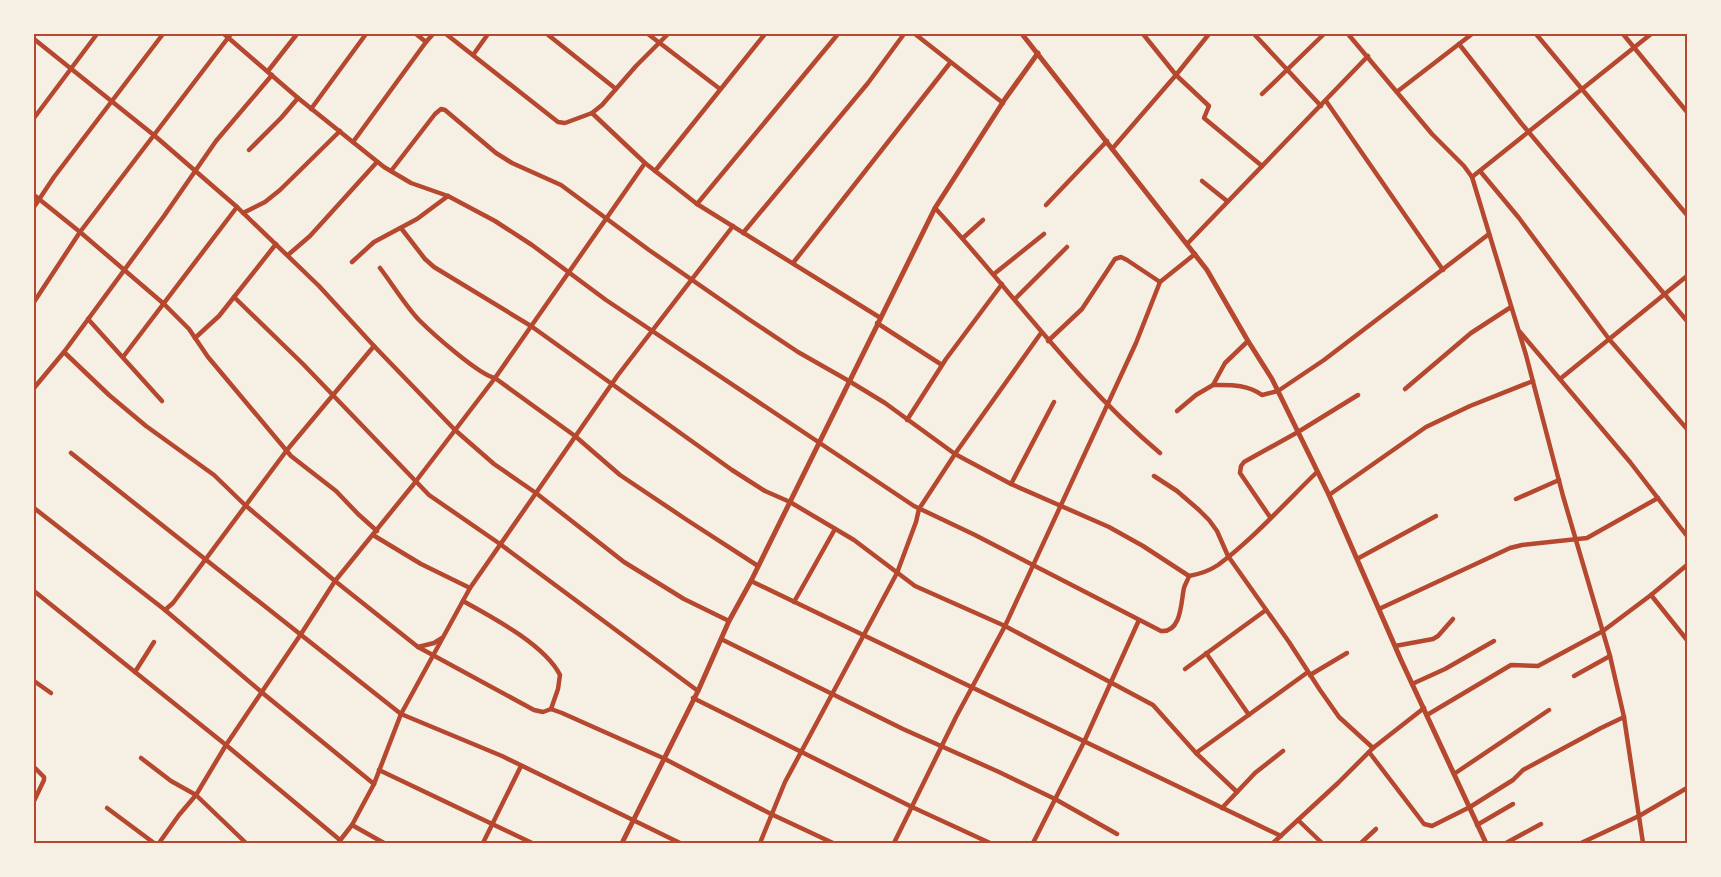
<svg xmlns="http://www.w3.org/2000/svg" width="1721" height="877" font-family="'Roboto Condensed',sans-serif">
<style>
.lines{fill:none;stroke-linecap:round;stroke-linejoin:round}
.minor{stroke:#b5482f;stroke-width:4.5}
.tertiary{stroke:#b5482f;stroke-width:5}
.neatline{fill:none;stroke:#b5482f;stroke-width:2}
</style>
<rect width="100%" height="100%" fill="#f6efe4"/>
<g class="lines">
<g class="minor">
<path d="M224,34L298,98L384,167L411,183L448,196L495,221L532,245L606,300L914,506L975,535L1161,631C1182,633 1181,600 1184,588C1185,584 1188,580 1189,576C1200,574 1209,571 1218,565C1253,539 1286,502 1317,472"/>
<polyline points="416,34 426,42 433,34"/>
<polyline points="446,34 558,122 565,123 592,113 645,163 697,204 879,317"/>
<polyline points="547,34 616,89"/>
<polyline points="648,34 720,89"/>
<polyline points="915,34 1003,103"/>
<polyline points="1143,34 1176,75 1209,106 1204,118 1262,166"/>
<polyline points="1254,34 1321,106"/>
<polyline points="1348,34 1432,134 1464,166 1472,177 1526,355 1563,496 1610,656 1624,717 1643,843"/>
<polyline points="1536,34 1687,215"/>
<polyline points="1623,34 1687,112"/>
<polyline points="34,39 155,136 237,207 319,286 374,346 455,430 494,464 536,493 624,562 684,599 729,621"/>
<polyline points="1459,44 1521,123 1687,321"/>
<polyline points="473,55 488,34"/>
<polyline points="268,71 297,34"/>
<polyline points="1398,91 1472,34"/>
<polyline points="1262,94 1324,34"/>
<polyline points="1326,101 1443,270"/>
<polyline points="311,109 366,34"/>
<polyline points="592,113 602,105 636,66 668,34"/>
<polyline points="34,118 97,34"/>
<polyline points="353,142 426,42"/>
<polyline points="1112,149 1176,75 1209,34"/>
<polyline points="249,150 281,118 298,98"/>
<polyline points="391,171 435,114 441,109 445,110 496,153 512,163 561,185 649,250 747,318 798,352 849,381 885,403 955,454 1011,484 1109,527 1143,546 1189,576"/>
<polyline points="655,171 765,34"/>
<polyline points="1480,171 1519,218 1609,339 1687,429"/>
<polyline points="1472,177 1651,34"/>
<polyline points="1202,181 1227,201"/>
<polyline points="34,195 80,232 164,304 189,329 208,357 291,456 336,491 358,514 377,531"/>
<polyline points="697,204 838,34"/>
<polyline points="1046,205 1107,141"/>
<polyline points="34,207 54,177 163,34"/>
<path d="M935,208C1010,289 1074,381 1160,453"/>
<polyline points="243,213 265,202 280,190 340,131"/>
<polyline points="401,228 425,259 434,267 531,326 732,470 765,491 790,502 854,540 915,586 1005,626 1153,705 1196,753 1237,792"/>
<polyline points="743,233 868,83 904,34"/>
<polyline points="963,238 983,220"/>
<polyline points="1187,244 1368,56"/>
<polyline points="288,255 310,236 377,162"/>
<polyline points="352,262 374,242 417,219 448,196"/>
<polyline points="793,263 950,63"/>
<path d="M380,268C393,285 405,305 419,320C432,333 479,375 495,378L575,436L620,475L687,520L758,566"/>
<polyline points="994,274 1044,234"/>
<polyline points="234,297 303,364 429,495 500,544 698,691"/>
<polyline points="1015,299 1067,247"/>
<polyline points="34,302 80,232 231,34"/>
<polyline points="88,319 162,401"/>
<polyline points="877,323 942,365"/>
<polyline points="1520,332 1630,462 1687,536"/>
<polyline points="195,338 219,316 276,244"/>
<polyline points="1048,341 1082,309 1115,259 1121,257 1127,260 1160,282"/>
<polyline points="64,352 109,395 146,426 214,475 245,505 335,581 418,647 534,710 543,712 551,709 562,713 663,758 771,814 833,843"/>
<polyline points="123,357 237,207"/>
<polyline points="1560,379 1687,276"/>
<path d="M1213,385C1231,385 1247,384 1262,395L1278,391L1324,360L1489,234"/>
<polyline points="34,388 64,352 164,216 216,141 272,75"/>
<polyline points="1405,389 1471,333 1511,307"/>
<polyline points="1177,411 1196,395 1213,385 1225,363 1248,341"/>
<polyline points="907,420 946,359 1002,284"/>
<polyline points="71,453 401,714 502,756 680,843"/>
<polyline points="1154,476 1177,491 1199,510 1209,520 1217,531 1228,556 1289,642 1320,690 1339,717 1373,748"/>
<polyline points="1011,484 1054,402"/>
<polyline points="1329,495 1426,427 1470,406 1533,381"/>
<polyline points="1516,499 1559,480"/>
<polyline points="34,508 165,610 265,695 374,784"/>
<polyline points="1270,517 1240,473 1241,466 1244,462 1298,432 1358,395"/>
<polyline points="373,535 421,564 470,588"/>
<polyline points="1357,559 1436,516"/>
<polyline points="751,581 1281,836"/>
<polyline points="34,591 226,745 340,840"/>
<polyline points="1651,595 1687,640"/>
<path d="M463,601C492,617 545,645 560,675L558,689L551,709"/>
<polyline points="794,602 835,529"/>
<polyline points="1379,609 1510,548 1522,545 1587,538 1658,498"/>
<polyline points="165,610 173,603 287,450 374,346"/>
<polyline points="721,639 903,729 999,772 1055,799 1117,834"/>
<polyline points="1395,646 1433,639 1438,636 1453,619"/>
<polyline points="418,647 434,643 442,638"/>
<polyline points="1206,653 1249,715"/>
<polyline points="1185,669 1266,610"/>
<polyline points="135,672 154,642"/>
<polyline points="1310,675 1347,653"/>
<polyline points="1574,676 1610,656"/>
<polyline points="34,681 51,693"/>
<polyline points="1412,684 1445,669 1494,641"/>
<polyline points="693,698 912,807 990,843"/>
<polyline points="1427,715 1511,665 1538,666 1603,631 1651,595 1687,565"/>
<polyline points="1369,752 1424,824 1432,826 1470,807 1513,780 1523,770 1601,728 1624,717"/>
<polyline points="1196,753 1308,672"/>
<polyline points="141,758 171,781 196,795 246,843"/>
<polyline points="34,767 44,777 44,780 34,801"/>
<polyline points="379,770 532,843"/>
<polyline points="1454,774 1549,710"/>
<polyline points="107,808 154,843"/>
<polyline points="1222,808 1255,773 1283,751"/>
<polyline points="1298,820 1322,843"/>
<polyline points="352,825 384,843"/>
<polyline points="1477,825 1513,804"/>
<polyline points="159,843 179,815 196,795 226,745 301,634 335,581 413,485 495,378 645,163"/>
<polyline points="338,843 352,825 374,784 401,714 470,588 618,375 733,226"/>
<polyline points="483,843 521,766"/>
<polyline points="760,843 785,782 897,573 916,522 919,509 957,451 1041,333"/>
<polyline points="894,843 956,717 1005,626 1136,343 1160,282 1195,254"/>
<polyline points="1033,843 1084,742 1139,620"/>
<polyline points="1273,843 1338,783 1373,748 1424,708"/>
<polyline points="1361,843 1376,829"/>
<polyline points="1506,843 1541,824"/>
<polyline points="1581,843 1639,816 1687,788"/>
</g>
<g class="tertiary">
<polyline points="1022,34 1207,270 1248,341 1272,379 1329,495 1401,660 1486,843"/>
<polyline points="622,843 698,691 729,621 751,581 935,208 1005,99 1038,53"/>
</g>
</g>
<rect width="1721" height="877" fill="none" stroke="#f6efe4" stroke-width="70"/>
<rect x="35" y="35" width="1651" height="807" class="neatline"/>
</svg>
